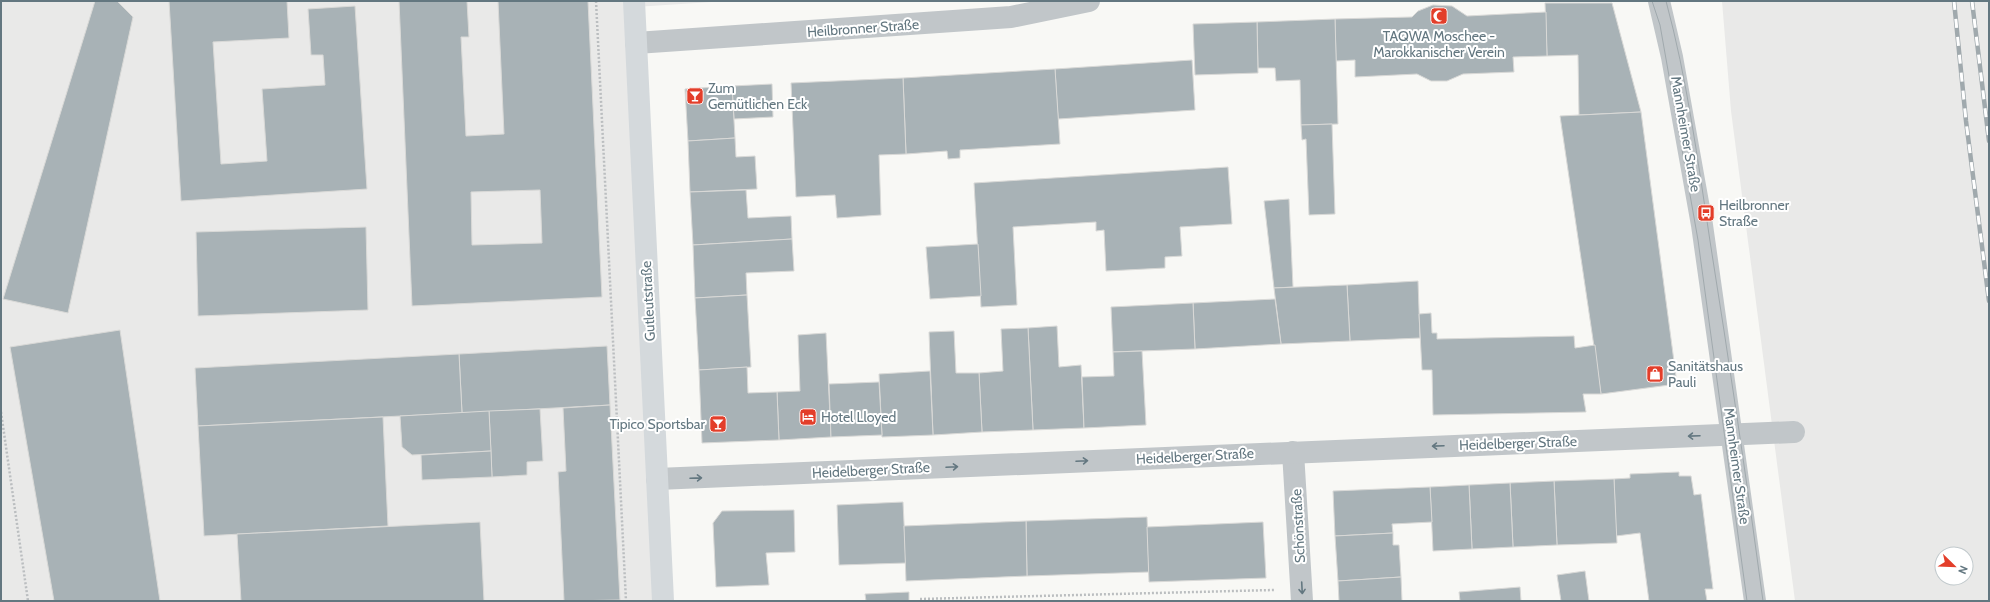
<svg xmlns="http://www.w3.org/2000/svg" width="1990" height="602" font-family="Cabin,sans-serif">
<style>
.built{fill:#e9e9e8;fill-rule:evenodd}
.building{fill:#a8b2b6;stroke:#d9d9d7;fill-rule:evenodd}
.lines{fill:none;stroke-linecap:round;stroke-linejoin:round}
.path{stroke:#bbbec0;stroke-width:2.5;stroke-dasharray:2 2;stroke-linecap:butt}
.minor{stroke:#c1c6c9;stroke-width:22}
.major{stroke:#d4d9dc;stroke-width:22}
.tram{stroke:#a0a9ad;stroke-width:1}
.rail-casing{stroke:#a0a9ad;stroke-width:4.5}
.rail{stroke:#fff;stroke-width:3;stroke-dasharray:9;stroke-linecap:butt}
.oneway{stroke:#637780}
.labels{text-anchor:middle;stroke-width:4;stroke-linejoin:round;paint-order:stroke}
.street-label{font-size:14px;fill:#637780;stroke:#fff}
.poi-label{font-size:14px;fill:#637780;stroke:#fff;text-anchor:start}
</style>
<rect width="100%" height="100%" fill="#f8f8f5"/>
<g class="built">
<polygon points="1,1 727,1 635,7 663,601 1,601"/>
<path d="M1722,1H1989V601H1795L1731,111ZM1942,554H1966V578H1942Z"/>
</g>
<g class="building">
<polygon points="95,1 117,1 133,17 68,313 3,299"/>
<polygon points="169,1 287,1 289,38 213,42 221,164 267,161 262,89 325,85 323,55 311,55 308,9 355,6 367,189 181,201"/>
<path d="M399,1H467L469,37H461L466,136L504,134L498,1H588L602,297L412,306ZM540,190L542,243L472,245L471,192Z"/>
<polygon points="1545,3 1612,3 1641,112 1579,115 1578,55 1547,56"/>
<polygon points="1433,5 1452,6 1467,16 1546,12 1547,56 1513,57 1514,72 1463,74 1447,81 1431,81 1417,74 1355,77 1355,60 1336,61 1335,19 1412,17 1418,11"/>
<polygon points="1335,19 1338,124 1301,125 1300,80 1276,81 1275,68 1258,68 1257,22"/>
<polygon points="1257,22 1258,73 1195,75 1193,24"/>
<polygon points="1192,60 1195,110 1058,119 1055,69"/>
<polygon points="1055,69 1060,144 960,150 960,158 948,159 947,151 906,154 903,78"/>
<polygon points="903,78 906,154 879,155 881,215 837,218 835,195 796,197 791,83"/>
<polygon points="772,84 773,117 734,119 732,86"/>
<polygon points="732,86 735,138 688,141 685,89"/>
<polygon points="1641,112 1677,384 1601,394 1560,116"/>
<polygon points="1332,124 1335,214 1309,215 1306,139 1302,140 1301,125"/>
<polygon points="735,138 736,157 755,156 757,189 690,192 688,141"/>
<polygon points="1228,167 1232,224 1180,227 1182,256 1165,257 1165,268 1106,271 1104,230 1096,231 1096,222 1013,227 1017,305 981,307 974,183"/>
<polygon points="746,190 748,218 791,216 792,239 693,245 690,192"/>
<polygon points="1289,199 1293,287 1274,288 1264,201"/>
<polygon points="366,227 368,310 198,316 196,232"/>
<polygon points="792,239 794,271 746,273 747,295 695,298 693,245"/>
<polygon points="978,244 981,296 930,299 926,247"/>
<polygon points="1418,281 1420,338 1350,341 1347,285"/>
<polygon points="1347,285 1350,341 1281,344 1274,288"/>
<polygon points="747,295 751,367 699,370 695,298"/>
<polygon points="1275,299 1281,344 1195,349 1193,303"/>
<polygon points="1193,303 1195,349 1113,352 1111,307"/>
<polygon points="1431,313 1432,333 1437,333 1437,339 1574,336 1575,348 1595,345 1601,394 1583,394 1586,412 1433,415 1432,370 1422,370 1419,314"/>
<polygon points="1057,326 1059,367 1081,365 1084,428 1033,430 1028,328"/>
<polygon points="1028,328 1033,430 982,432 979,373 1003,371 1001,329"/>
<polygon points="120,330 160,601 54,601 10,347"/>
<polygon points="954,331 956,373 979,373 982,432 933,435 929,332"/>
<polygon points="826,333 831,437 779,440 777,392 800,391 798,335"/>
<polygon points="607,346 610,405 462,413 459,354"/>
<polygon points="1142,351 1146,425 1084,428 1082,377 1114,376 1113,352"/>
<polygon points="459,354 462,413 198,426 195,368"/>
<polygon points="747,367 748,393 777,392 779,440 702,443 699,370"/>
<polygon points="930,371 933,435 882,437 879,374"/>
<polygon points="879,382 882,435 831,437 829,384"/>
<polygon points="610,405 620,600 564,601 558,472 566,471 563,408"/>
<polygon points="540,409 543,461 527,462 527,475 492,477 489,411"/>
<polygon points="489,411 491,451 412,455 402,447 400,416"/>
<polygon points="383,417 388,526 204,536 198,426"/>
<polygon points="491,451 492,477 422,480 421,455"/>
<polygon points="1679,472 1679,476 1691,476 1694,495 1701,494 1713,589 1705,589 1707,601 1649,601 1640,533 1616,536 1614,479 1630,478 1630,474"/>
<polygon points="1614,479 1617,543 1557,545 1554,481"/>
<polygon points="1554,481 1557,545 1513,547 1510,483"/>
<polygon points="1510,483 1513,547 1472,549 1469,485"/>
<polygon points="1469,485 1472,549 1433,551 1430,487"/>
<polygon points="1430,487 1432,522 1392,524 1393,533 1335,536 1333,491"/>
<polygon points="903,502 906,563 839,565 837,505"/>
<polygon points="794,510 795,552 766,553 769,585 716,587 713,523 722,511"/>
<polygon points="1147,517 1149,572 1027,576 1026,521"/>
<polygon points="1026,521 1027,576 906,581 904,526"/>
<polygon points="480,522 484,601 241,601 237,534"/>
<polygon points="1263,522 1266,578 1149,582 1147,527"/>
<polygon points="1393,533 1393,545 1399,545 1401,577 1338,581 1335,536"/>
<polygon points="1585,571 1589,601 1561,601 1557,575"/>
<polygon points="1401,577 1402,601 1339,601 1338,581"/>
<polygon points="1520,587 1521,601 1460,601 1459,592"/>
<polygon points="909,592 909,601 866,601 865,594"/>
</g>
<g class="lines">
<g class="path">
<polyline points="596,1 626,601"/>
<polyline points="1,412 28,601"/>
<polyline points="920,599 1274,590"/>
</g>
<g class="minor">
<polyline points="1659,1 1672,57 1702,225 1755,601"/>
<polyline points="636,43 1011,17 1089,1"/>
<polyline points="1293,452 1302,601"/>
<polyline points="657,479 1794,432"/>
</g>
<polyline class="major" points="634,1 663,601"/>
<g class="tram">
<polyline points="1652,1 1660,25 1698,240 1747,601"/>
<path d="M1666,1C1687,78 1698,162 1710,241C1729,361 1747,481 1763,601"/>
</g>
<defs>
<g id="rail">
<polyline points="1954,1 1966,121 1989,301"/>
<polyline points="1972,1 1989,141"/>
</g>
</defs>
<use href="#rail" class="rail-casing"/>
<use href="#rail" class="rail"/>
</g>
<defs><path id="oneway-shaft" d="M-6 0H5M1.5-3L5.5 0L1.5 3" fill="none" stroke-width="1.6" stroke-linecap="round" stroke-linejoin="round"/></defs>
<g class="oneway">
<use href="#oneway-shaft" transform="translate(1694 436) rotate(178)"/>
<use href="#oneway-shaft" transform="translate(1438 446) rotate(178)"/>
<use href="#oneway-shaft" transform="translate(1082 461) rotate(-3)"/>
<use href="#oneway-shaft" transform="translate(952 467) rotate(-3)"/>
<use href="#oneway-shaft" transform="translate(696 478) rotate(-2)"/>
<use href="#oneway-shaft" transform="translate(1302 588) rotate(87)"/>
</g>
<defs>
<symbol id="mosque-square" viewBox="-11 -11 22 22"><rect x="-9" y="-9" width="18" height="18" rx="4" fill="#e33e2a" stroke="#fff"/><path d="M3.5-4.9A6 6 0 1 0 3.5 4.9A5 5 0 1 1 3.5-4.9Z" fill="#fff"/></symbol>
<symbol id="bar-square" viewBox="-11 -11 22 22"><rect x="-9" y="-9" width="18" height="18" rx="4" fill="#e33e2a" stroke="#fff"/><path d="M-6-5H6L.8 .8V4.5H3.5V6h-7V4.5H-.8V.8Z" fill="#fff"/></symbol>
<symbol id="bus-square" viewBox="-11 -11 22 22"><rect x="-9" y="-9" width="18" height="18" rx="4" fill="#e33e2a" stroke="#fff"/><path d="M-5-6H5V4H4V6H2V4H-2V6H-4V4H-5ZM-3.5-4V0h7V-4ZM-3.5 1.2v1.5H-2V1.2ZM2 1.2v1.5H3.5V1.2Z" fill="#fff"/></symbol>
<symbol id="shop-square" viewBox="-11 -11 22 22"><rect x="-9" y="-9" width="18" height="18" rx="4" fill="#e33e2a" stroke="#fff"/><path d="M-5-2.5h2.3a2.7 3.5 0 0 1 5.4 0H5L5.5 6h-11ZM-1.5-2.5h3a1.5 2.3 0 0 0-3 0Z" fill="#fff"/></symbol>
<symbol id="hotel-square" viewBox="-11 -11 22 22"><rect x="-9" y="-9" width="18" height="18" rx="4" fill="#e33e2a" stroke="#fff"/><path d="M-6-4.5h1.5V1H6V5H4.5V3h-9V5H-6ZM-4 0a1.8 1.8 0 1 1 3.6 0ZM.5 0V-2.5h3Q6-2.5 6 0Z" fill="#fff"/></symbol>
</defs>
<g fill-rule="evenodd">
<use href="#mosque-square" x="1429" y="6" width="20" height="20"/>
<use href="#bar-square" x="685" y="86" width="20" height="20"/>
<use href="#bus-square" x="1696" y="203" width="20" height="20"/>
<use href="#shop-square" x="1645" y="364" width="20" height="20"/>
<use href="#hotel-square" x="798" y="407" width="20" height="20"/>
<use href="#bar-square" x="708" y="414" width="20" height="20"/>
</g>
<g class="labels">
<g class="street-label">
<text transform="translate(863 28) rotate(-4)" y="5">Heilbronner Straße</text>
<text transform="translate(1686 134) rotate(80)" y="5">Mannheimer Straße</text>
<text transform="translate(648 301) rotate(-93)" y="5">Gutleutstraße</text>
<text transform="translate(1518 443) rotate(-2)" y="5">Heidelberger Straße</text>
<text transform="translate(1195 456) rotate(-3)" y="5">Heidelberger Straße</text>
<text transform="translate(1737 466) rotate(82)" y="5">Mannheimer Straße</text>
<text transform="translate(871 470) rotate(-3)" y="5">Heidelberger Straße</text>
<text transform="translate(1298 526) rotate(-93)" y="5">Schönstraße</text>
</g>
<g class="poi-label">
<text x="1439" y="41" text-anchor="middle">TAQWA Moschee -<tspan x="1439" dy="16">Marokkanischer Verein</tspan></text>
<text x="708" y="93">Zum<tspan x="708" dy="16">Gemütlichen Eck</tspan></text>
<text x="1719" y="210">Heilbronner<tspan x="1719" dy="16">Straße</tspan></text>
<text x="1668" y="371">Sanitätshaus<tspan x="1668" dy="16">Pauli</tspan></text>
<text x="821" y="422">Hotel Lloyed</text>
<text x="705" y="429" text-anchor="end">Tipico Sportsbar</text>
</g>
</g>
<rect width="1990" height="602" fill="none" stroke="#637780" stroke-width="4"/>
<g transform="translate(1954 566) rotate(113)"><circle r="19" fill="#ffffff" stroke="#c1c9cc"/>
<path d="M0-3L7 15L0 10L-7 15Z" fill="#e33e2a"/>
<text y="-6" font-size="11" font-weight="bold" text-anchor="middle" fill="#637780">N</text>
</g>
</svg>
